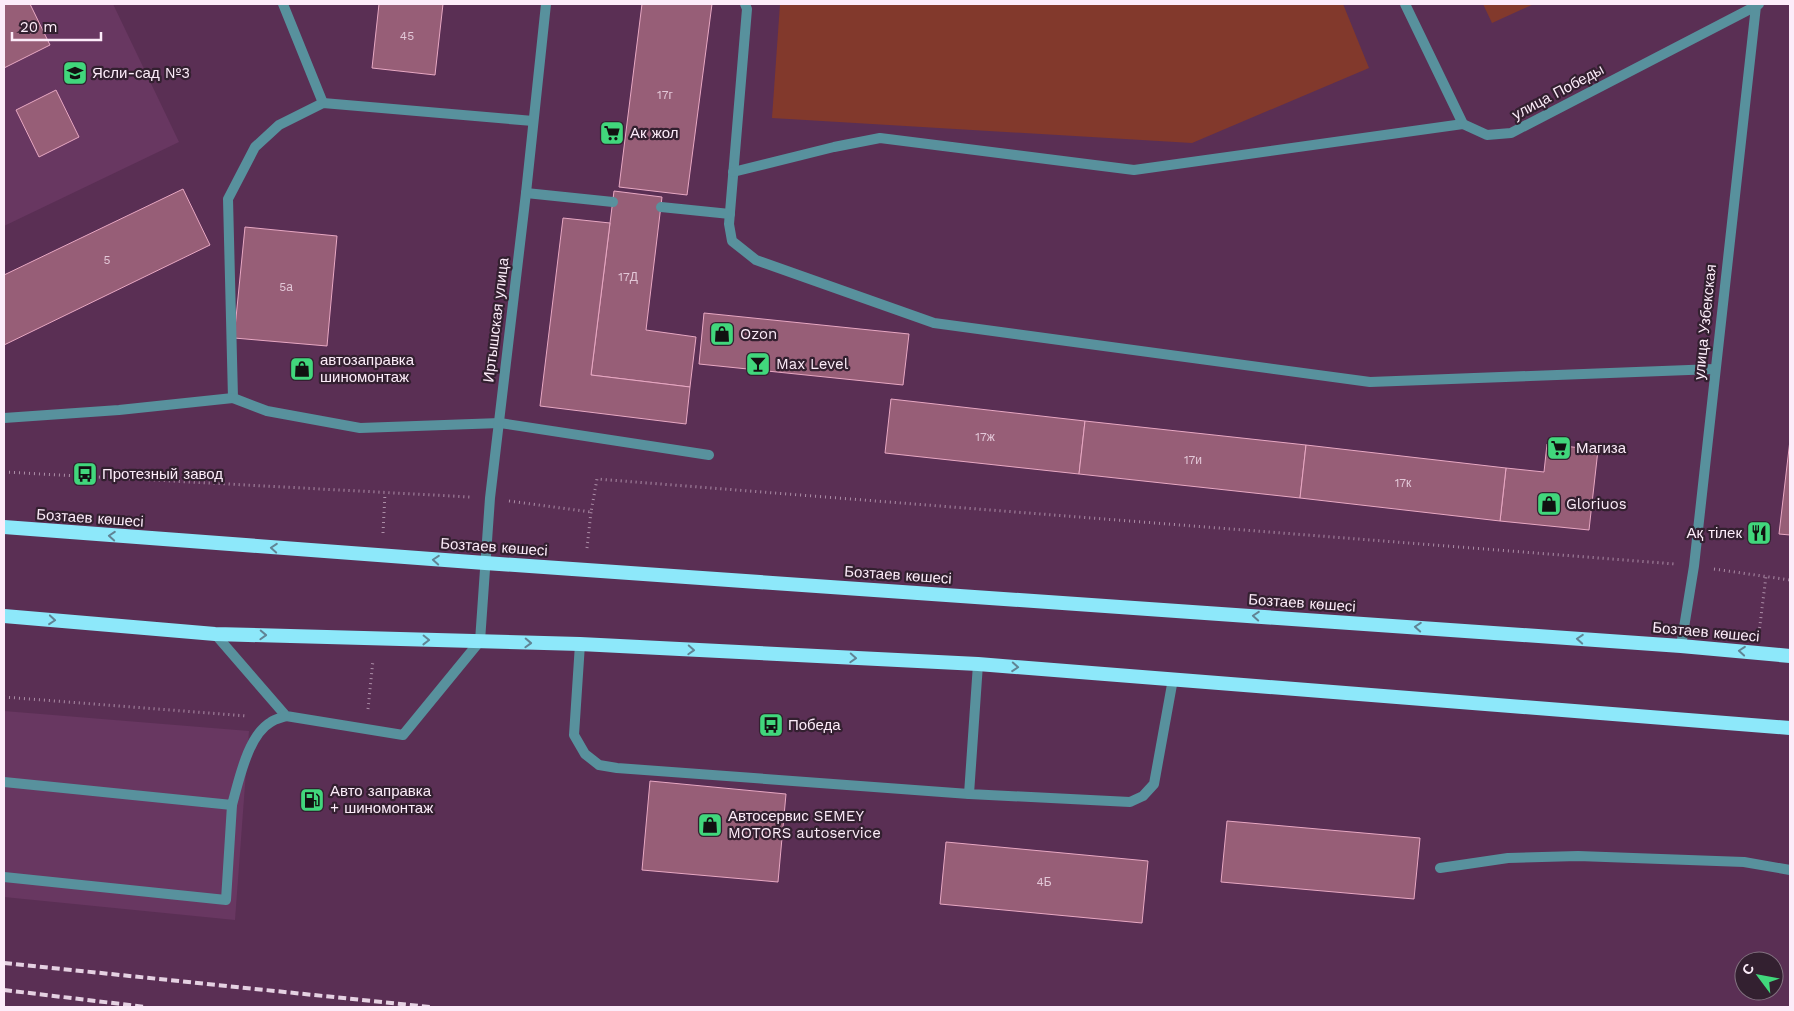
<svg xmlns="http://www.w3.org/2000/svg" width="1794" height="1011" font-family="'Work Sans',sans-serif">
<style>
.built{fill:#683761}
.green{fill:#82392c}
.building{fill:#975e77;stroke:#e8a8c3}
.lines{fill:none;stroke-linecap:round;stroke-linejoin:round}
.path{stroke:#ac8ea7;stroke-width:3;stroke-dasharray:1 4;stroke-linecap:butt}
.service{stroke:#58919d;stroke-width:10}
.minor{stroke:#58919d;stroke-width:10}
.trunk{stroke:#8de8fa;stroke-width:14}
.rail{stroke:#e5d1e2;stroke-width:4;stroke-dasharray:8 4;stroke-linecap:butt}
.oneway{stroke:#608495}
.labels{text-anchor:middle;stroke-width:4.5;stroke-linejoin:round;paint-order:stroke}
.number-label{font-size:12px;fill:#e3c8d8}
.poi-label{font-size:15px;fill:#fcecf9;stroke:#332030;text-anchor:start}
.street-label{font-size:15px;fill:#fcecf9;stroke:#332030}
</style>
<rect width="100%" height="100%" fill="#5a2f54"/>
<g class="built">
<polygon points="4,4 113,4 179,142 4,226"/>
<polygon points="4,711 249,731 235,920 4,897"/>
</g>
<g class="green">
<polygon points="780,4 1343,4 1369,68 1192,143 772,118"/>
<polygon points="1483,4 1534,4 1492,23"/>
</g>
<g class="building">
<polygon points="4,4 30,4 50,45 4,68"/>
<polygon points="379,4 443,4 435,75 372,68"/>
<polygon points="642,4 712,4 687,195 619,187"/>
<polygon points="56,90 79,137 39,157 16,110"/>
<polygon points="183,189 210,245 4,345 4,275"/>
<polygon points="614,191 662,197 646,330 696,337 690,387 591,375"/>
<polygon points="563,218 610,223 591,375 690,387 686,424 540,406"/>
<polygon points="245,227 337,236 327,346 234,338"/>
<polygon points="704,313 909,334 903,385 699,364"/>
<polygon points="891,399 1085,421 1079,474 885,453"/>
<polygon points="1085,421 1306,445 1300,498 1079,474"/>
<polygon points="1790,440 1790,535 1779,534"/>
<polygon points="1547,444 1598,450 1589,530 1500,521 1506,468 1544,472"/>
<polygon points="1306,445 1506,468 1500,521 1300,498"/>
<polygon points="650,781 786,794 778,882 642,870"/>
<polygon points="1227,821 1420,838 1414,899 1221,882"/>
<polygon points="946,842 1148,861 1142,923 940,904"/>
</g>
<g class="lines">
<g class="path">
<polyline points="4,472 470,497"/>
<polyline points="509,501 591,512 597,479 1675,564"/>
<polyline points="383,533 385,493"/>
<polyline points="587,548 591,512"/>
<polyline points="1714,569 1790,580"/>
<polyline points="1759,633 1766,576"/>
<polyline points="4,697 247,716"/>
<polyline points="368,709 373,660"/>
</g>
<g class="service">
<polyline points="283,4 323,103"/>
<polyline points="745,4 747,9 729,224 732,241 756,260 934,323 1370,382 1715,369"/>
<polyline points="533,121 323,103 279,125 255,147 228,199 233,398 267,411 360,428 500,423 709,455"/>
<polyline points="733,172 834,147 880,138 1134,170 1463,124"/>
<polyline points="526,193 613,202"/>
<polyline points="661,207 730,214"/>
<polyline points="4,418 119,410 233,398"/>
<polyline points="215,634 286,716 403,735 480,641"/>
<polyline points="580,644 574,735 585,754 599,765 617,768 969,794"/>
<polyline points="978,664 969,794 1130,802 1143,796 1154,784 1173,679"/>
<path d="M4,782L232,805C239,780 248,735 271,722C275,719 281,718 286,716"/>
<polyline points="1440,868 1508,858 1578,856 1744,862 1790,870"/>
<polyline points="4,877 226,900 232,805"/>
</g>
<g class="minor">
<polyline points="1405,4 1463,124 1487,135 1511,133 1756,6"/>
<polyline points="480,641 490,498 526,193 546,4"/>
<polyline points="1681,646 1694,566 1756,6 1759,4"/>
</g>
<g class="trunk">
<polyline points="4,527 485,563 1681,646 1790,656"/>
<polyline points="4,616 215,634 580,644 978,664 1790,728"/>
</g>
<g class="rail">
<polyline points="4,963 430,1007"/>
<polyline points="4,990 146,1007"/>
</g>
</g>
<defs><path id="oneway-chevron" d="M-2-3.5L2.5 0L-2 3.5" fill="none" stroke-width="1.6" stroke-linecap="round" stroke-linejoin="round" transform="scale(1.25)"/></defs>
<g class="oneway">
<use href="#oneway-chevron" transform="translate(112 536) rotate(-176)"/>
<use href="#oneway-chevron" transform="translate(274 548) rotate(-176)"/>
<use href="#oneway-chevron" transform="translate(436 560) rotate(-176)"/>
<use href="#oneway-chevron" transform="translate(1256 616) rotate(-176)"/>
<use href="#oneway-chevron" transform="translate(52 620) rotate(5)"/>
<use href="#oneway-chevron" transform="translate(1418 627) rotate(-176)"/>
<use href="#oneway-chevron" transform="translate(263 635) rotate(2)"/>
<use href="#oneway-chevron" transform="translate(1580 639) rotate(-176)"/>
<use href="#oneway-chevron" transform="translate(426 640) rotate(1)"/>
<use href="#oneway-chevron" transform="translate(528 643) rotate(2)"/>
<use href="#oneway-chevron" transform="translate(691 650) rotate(3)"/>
<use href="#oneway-chevron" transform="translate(1742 651) rotate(-175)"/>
<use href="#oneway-chevron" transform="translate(853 658) rotate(3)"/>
<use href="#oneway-chevron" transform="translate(1015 667) rotate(4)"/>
</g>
<defs>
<symbol id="school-square" viewBox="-11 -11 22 22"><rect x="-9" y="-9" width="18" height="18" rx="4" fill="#41d77c" stroke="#332030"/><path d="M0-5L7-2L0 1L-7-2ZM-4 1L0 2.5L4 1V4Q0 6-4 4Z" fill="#111"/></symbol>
<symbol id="supermarket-square" viewBox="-11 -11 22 22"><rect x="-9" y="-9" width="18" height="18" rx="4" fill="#41d77c" stroke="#332030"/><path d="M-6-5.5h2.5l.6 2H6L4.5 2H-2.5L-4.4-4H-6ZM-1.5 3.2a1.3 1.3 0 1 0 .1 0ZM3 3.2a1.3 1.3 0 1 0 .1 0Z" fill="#111"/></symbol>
<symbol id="shop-square" viewBox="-11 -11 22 22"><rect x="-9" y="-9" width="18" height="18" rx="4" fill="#41d77c" stroke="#332030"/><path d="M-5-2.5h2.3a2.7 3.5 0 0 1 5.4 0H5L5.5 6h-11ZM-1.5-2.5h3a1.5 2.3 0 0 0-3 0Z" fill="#111"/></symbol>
<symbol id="bar-square" viewBox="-11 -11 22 22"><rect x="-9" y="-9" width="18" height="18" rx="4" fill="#41d77c" stroke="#332030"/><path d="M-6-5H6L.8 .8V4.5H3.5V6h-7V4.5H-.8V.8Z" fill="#111"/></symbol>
<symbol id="bus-square" viewBox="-11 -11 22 22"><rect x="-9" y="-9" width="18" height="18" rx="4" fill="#41d77c" stroke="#332030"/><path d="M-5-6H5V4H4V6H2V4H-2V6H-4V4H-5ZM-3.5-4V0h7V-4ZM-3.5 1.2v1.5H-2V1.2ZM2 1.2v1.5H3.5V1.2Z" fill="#111"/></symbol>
<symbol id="restaurant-square" viewBox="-11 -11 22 22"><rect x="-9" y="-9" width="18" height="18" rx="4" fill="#41d77c" stroke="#332030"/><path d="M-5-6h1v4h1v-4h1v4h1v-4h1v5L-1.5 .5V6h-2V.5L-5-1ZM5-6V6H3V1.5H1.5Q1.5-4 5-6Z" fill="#111"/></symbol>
<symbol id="fuel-square" viewBox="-11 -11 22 22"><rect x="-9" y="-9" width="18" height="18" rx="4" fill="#41d77c" stroke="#332030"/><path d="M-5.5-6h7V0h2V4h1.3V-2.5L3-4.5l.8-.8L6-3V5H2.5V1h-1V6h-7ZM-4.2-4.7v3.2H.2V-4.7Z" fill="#111"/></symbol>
</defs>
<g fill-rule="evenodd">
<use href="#school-square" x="61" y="59" width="28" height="28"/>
<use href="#supermarket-square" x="598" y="119" width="28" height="28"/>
<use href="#shop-square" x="708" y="320" width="28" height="28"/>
<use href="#bar-square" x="744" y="350" width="28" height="28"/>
<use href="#shop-square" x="288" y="355" width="28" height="28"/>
<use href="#supermarket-square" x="1545" y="434" width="28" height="28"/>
<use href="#bus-square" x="71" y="460" width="28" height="28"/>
<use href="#shop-square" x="1535" y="490" width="28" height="28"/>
<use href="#restaurant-square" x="1745" y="519" width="28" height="28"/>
<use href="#bus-square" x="757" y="711" width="28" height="28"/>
<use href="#fuel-square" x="298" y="786" width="28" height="28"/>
<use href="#shop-square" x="696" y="811" width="28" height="28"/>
</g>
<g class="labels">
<g class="number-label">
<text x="407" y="40">45</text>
<text x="665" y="99">17г</text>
<text x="107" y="264">5</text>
<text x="628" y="281">17Д</text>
<text x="286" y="291">5а</text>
<text x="985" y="441">17ж</text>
<text x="1193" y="464">17и</text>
<text x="1403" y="487">17к</text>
<text x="1044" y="886">4Б</text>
</g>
<g class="poi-label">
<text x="92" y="78">Ясли-сад №3</text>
<text x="630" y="138">Ак жол</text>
<text x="740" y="339">Ozon</text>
<text x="320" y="365">автозаправка<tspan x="320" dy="17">шиномонтаж</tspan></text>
<text x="776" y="369">Max Level</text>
<text x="1576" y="453">Магиза</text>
<text x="102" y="479">Протезный завод</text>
<text x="1566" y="509">Gloriuos</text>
<text x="1742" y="538" text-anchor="end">Ақ тілек</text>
<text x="788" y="730">Победа</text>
<text x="330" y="796">Авто заправка<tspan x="330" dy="17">+ шиномонтаж</tspan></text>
<text x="728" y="821">Автосервис SEMEY<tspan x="728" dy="17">MOTORS autoservice</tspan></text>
</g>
<g class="street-label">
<text transform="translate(1558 92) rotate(-28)" y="5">улица Победы</text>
<text transform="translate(496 320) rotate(-83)" y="5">Иртышская улица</text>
<text transform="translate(1705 322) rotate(-84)" y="5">улица Узбекская</text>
<text transform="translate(90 518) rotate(4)" y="5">Бозтаев көшесі</text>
<text transform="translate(494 547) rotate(4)" y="5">Бозтаев көшесі</text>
<text transform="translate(898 575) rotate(4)" y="5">Бозтаев көшесі</text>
<text transform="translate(1302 603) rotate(4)" y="5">Бозтаев көшесі</text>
<text transform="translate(1706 632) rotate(5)" y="5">Бозтаев көшесі</text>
</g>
</g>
<rect width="1794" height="1011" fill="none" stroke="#fcecf9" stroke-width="10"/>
<g transform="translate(1759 976) rotate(302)"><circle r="24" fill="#332030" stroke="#837280"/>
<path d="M0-4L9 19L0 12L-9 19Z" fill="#41d77c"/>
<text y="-8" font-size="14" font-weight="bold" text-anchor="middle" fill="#fcecf9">С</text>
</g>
<path d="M12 32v8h89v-8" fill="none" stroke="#fcecf9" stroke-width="2.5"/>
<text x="20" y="32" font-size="15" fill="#fcecf9" stroke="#332030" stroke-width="4" paint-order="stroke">20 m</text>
</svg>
